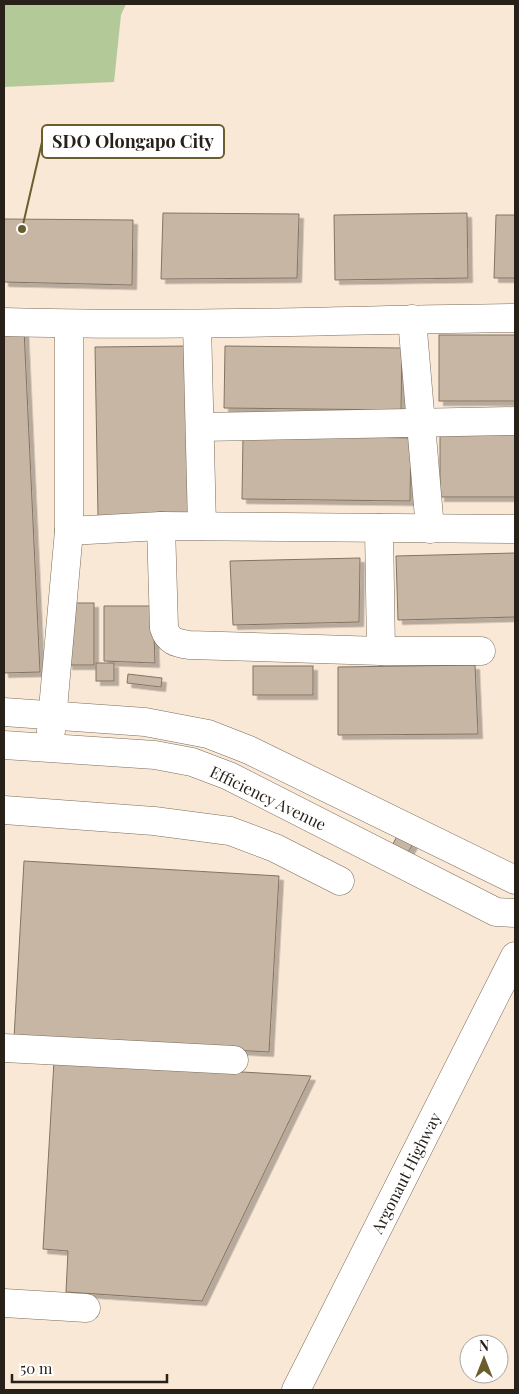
<svg xmlns="http://www.w3.org/2000/svg" width="519" height="1394" font-family="'Playfair Display',serif">
<style>
.green{fill:#b3ca98}
.building{fill:#c6b6a3;stroke:#837463;filter:url(#shadow)}
.lines{fill:none;stroke-linecap:round;stroke-linejoin:round}
.minor-casing{stroke:#7b6c5b;stroke-width:29}
.minor{stroke:#fff;stroke-width:28}
.labels{text-anchor:middle;stroke-width:4.5;stroke-linejoin:round;paint-order:stroke}
.street-label{font-size:16px;fill:#27211a;stroke:#fff}
.leader{fill:none;stroke:#6a5f2c;stroke-width:2}
.callout-dot{fill:#6a5f2c;stroke:#fff;stroke-width:2}
.callout{fill:#fff;stroke:#6a5f2c;stroke-width:2}
.callout-label{font-size:18px;text-anchor:middle;font-weight:bold;fill:#27211a}
</style>
<defs>
<filter id="shadow"><feDropShadow dx="4.5" dy="4.5" stdDeviation="0" flood-color="#0004"/></filter>
</defs>
<rect width="100%" height="100%" fill="#fae8d6"/>
<polygon class="green" points="4,4 126,4 121,15 114,82 4,87"/>
<g class="building">
<polygon points="163,213 299,214 297,278 161,279"/>
<polygon points="467,213 468,278 335,280 334,215"/>
<polygon points="496,215 515,215 515,278 494,278"/>
<polygon points="4,219 133,220 132,285 4,282"/>
<polygon points="24,329 40,672 4,673 4,330"/>
<rect x="439" y="335" width="76" height="66"/>
<polygon points="186,346 188,515 98,516 95,347"/>
<polygon points="225,346 402,348 401,410 224,408"/>
<rect x="440" y="433" width="75" height="64"/>
<polygon points="243,435 411,438 410,501 242,499"/>
<polygon points="515,553 515,617 398,620 396,556"/>
<polygon points="360,558 359,622 233,625 230,561"/>
<rect x="68" y="603" width="26" height="62"/>
<polygon points="104,606 153,606 155,663 104,661"/>
<rect x="96" y="663" width="18" height="18"/>
<polygon points="475,665 478,734 338,735 338,667"/>
<rect x="253" y="666" width="60" height="29"/>
<polygon points="128,674 162,678 161,687 127,683"/>
<polygon points="397,836 413,844 407,854 392,846"/>
<polygon points="24,861 279,876 269,1052 14,1038"/>
<polygon points="54,1061 311,1076 202,1301 66,1292 68,1251 43,1249"/>
</g>
<g class="lines">
<defs>
<g id="minor">
<polyline points="412,319 430,529"/>
<path d="M4,322C174,327 345,320 515,318"/>
<polyline points="197,324 202,526"/>
<polyline points="200,427 515,421"/>
<path d="M161,526L164,628C168,641 176,643 189,645L381,651H481"/>
<polyline points="379,528 381,651"/>
<polyline points="69,531 161,526 515,529"/>
<polyline points="4,712 145,722 208,734 249,750 515,880"/>
<polyline points="51,731 69,531 69,324"/>
<polyline points="4,745 155,755 192,762 229,776 496,912 515,913"/>
<polyline points="4,810 154,821 230,831 275,848 340,881"/>
<polyline points="4,1048 234,1060"/>
<polyline points="4,1303 86,1308"/>
<polyline points="296,1390 515,956"/>
</g>
</defs>
<use href="#minor" class="minor-casing"/>
<use href="#minor" class="minor"/>
</g>
<g class="labels">
<g class="street-label">
<text transform="translate(268 798) rotate(26)" y="6">Efficiency Avenue</text>
<text transform="translate(406 1173) rotate(-63)" y="6">Argonaut Highway</text>
</g>
</g>
<path class="leader" d="M22 229L42 142"/>
<circle class="callout-dot" cx="22" cy="229" r="5"/>
<rect class="callout" x="42" y="125" width="182" height="33" rx="5"/>
<g class="callout-label">
<text x="133" y="148">SDO Olongapo City</text>
</g>
<rect width="519" height="1394" fill="none" stroke="#27211a" stroke-width="10"/>
<g transform="translate(484 1359)"><circle r="24" fill="#ffffff" stroke="#a9a6a3"/>
<path d="M0-4L9 19L0 12L-9 19Z" fill="#6a5f2c"/>
<text y="-8" font-size="14" font-weight="bold" text-anchor="middle" fill="#27211a">N</text>
</g>
<path d="M12 1374v8h155v-8" fill="none" stroke="#27211a" stroke-width="2.5"/>
<text x="20" y="1374" font-size="15" fill="#27211a" stroke="#ffffff" stroke-width="4" paint-order="stroke">50 m</text>
</svg>
